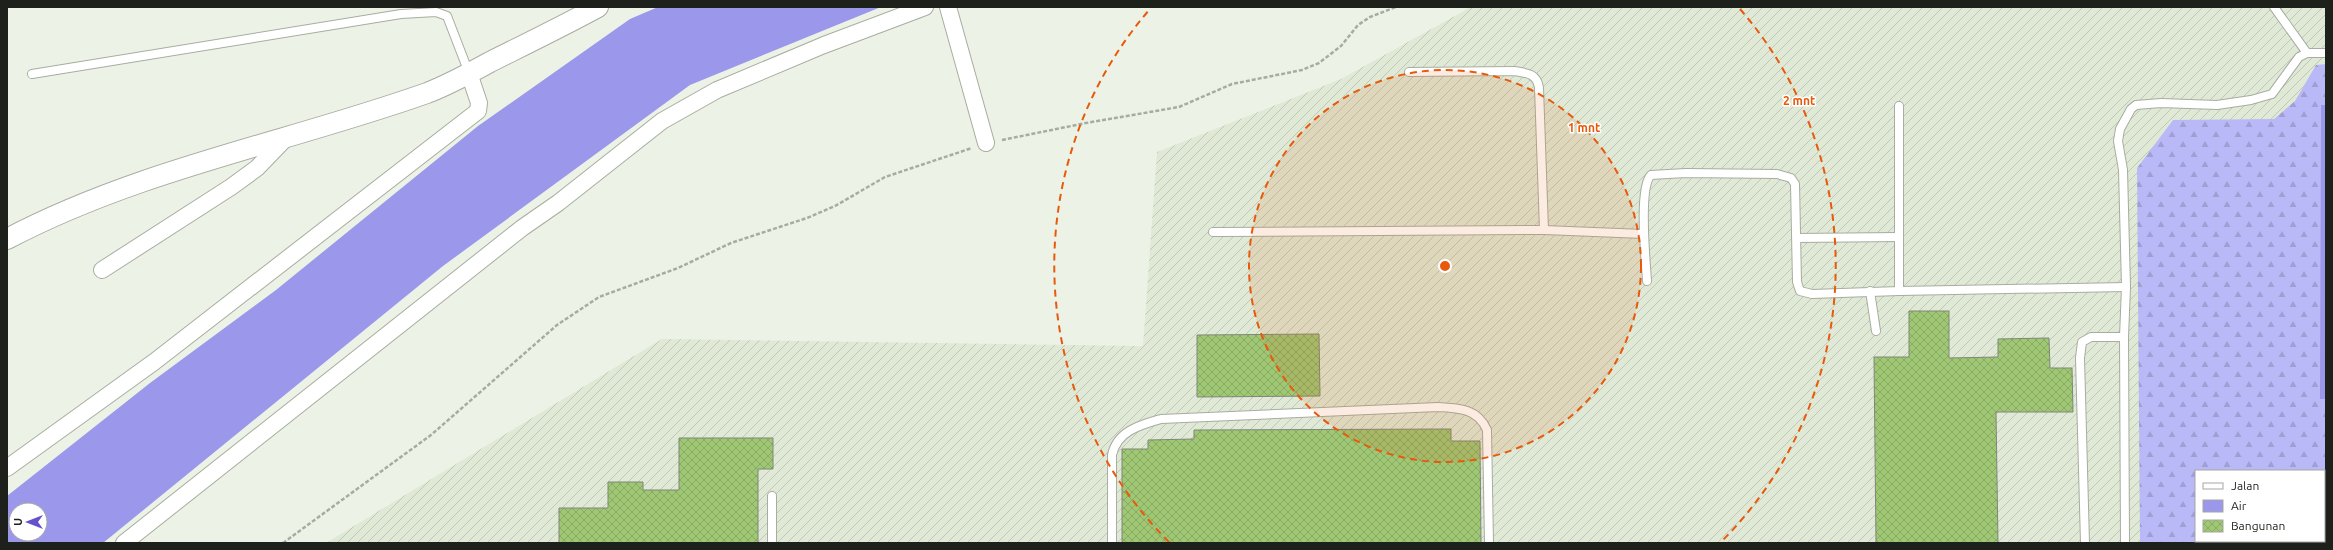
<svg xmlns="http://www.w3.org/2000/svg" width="2333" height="550" font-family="Ubuntu,sans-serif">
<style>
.industrial{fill:url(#industrial-furrows);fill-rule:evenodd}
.forest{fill:url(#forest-firs);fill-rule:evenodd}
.water{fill:#9b97ea;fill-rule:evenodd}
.building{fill:url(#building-cross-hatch);stroke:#80867a}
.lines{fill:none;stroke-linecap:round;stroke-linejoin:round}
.service-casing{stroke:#a7ada1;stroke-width:10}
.minor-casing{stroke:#a7ada1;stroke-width:18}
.tertiary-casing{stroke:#a7ada1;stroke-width:22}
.path{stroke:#a7aca2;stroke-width:2.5;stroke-dasharray:4 2;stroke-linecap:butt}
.service{stroke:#fff;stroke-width:8}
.minor{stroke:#fff;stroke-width:16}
.tertiary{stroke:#fff;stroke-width:20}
.ring{fill:none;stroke:#e8590c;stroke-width:2;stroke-dasharray:7 5}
.centre{fill:#e8590c;stroke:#fff;stroke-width:2}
.ring-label{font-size:12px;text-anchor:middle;font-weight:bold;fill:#e8590c;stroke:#fff;stroke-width:3;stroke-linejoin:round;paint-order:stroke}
</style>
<defs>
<pattern id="industrial-furrows" width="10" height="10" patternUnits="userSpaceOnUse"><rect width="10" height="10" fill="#dfe9d5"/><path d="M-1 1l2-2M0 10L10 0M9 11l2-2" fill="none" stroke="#bfc8b6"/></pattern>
<pattern id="forest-firs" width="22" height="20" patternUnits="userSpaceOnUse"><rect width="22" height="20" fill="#bab9f8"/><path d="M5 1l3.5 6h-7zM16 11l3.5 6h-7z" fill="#9f9fd4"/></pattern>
<pattern id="building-cross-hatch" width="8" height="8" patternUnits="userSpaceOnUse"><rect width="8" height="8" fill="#9fc774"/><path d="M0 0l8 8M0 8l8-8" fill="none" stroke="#88ab64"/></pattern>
</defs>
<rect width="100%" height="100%" fill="#ecf3e6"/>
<path class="industrial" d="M1471,7H2326V543H326L662,339L1143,346L1157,152L1341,79ZM2196,471H2324V541H2196Z"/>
<path class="forest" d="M2326,64V543H2140L2137,168L2173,120L2274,119L2295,101L2316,65ZM2196,471H2324V541H2196Z"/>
<g class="water">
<path d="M658,7H881L690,85L443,266L103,543H7V496L150,383L276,290L478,126L630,19ZM16,510H40V534H16Z"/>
<polygon points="2321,105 2326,105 2326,399 2320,399"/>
</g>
<g class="building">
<polygon points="1909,311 1949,311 1949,358 1998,357 1998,339 2049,338 2050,368 2072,368 2073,412 1996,412 1998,543 1876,543 1874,357 1909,357"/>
<polygon points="1319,334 1320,396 1197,397 1197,335"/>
<polygon points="1451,429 1451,441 1480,441 1481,543 1122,543 1122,449 1148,449 1148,440 1194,439 1194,430"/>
<polygon points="679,438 773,438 773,469 758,469 758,543 559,543 559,508 608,508 608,482 643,482 643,490 679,490"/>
</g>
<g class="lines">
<defs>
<g id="service">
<polyline points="2274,7 2307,53"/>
<path d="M1409,72L1514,71C1526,73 1537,73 1539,88L1544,230"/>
<polyline points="32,74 401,14 436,12 447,16 469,73"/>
<polyline points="1213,232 1544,230 1644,234"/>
<polyline points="1797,238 1899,237"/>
<path d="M1647,281C1646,262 1638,188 1651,175L1686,173L1777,174L1791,178L1795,184L1797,282L1800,291L1812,294L1899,291V106"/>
<polyline points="1870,291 1876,331"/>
<polyline points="1899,291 2126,287"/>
<polyline points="772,543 772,496"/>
<path d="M1112,543V455C1117,431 1140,425 1161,419L1438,407C1460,408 1478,409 1487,430L1489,543"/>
<polyline points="2085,543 2080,358 2082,342 2091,337 2124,337"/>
<polyline points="2125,543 2124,337 2126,287 2123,170 2118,141 2120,129 2131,109 2136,105 2161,103 2217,105 2251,100 2272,94 2299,57 2307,53 2326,53"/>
</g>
<g id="minor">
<polyline points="948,7 986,143"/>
<polyline points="102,270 231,187 257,168 288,136"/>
<polyline points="7,468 154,362 478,111 479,103 469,73"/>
<polyline points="124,543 522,228 558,203 662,121 717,90 824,45 925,7"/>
</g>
<path id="tertiary" d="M7,239C140,169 286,143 427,93C448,85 470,73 490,62C526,44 563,26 598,7"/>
</defs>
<use href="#service" class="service-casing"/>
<use href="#minor" class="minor-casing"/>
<use href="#tertiary" class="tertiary-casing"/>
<g class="path">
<polyline points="1002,140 1086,123 1179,107 1232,84 1302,70 1319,63 1341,46 1358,25 1370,17 1396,7"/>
<polyline points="283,543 431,435 557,325 599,297 678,268 731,243 807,218 835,206 885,177 972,148"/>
</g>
<use href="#service" class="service"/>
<use href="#minor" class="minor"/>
<use href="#tertiary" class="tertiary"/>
</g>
<circle cx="1445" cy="266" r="196" fill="#e8590c" fill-opacity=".12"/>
<g class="ring">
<circle cx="1445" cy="266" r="196"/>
<path d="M1169 542A391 391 0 0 1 1150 9M1740 9A391 391 0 0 1 1721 542"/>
</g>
<circle cx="1445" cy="266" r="6" class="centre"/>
<g class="ring-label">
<text x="1799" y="105">2 mnt</text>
<text x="1584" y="132">1 mnt</text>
</g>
<rect width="2333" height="550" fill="none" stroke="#1e201b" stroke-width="16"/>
<rect x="2195" y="470" width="130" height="72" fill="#ffffff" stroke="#a5a6a4"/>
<rect x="2203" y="483" width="20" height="6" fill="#ffffff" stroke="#a5a6a4"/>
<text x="2231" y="490" font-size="12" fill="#1e201b">Jalan</text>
<rect x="2203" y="500" width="20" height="12" fill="#9b97ea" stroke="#a5a6a4"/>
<text x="2231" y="510" font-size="12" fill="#1e201b">Air</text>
<rect x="2203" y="520" width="20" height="12" fill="url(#building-cross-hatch)" stroke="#a5a6a4"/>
<text x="2231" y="530" font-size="12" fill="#1e201b">Bangunan</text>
<g transform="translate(28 522) rotate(270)"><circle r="19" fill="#ffffff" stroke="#a5a6a4"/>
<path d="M0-3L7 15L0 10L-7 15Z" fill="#6352cb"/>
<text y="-6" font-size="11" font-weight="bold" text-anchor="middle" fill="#1e201b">U</text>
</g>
</svg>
